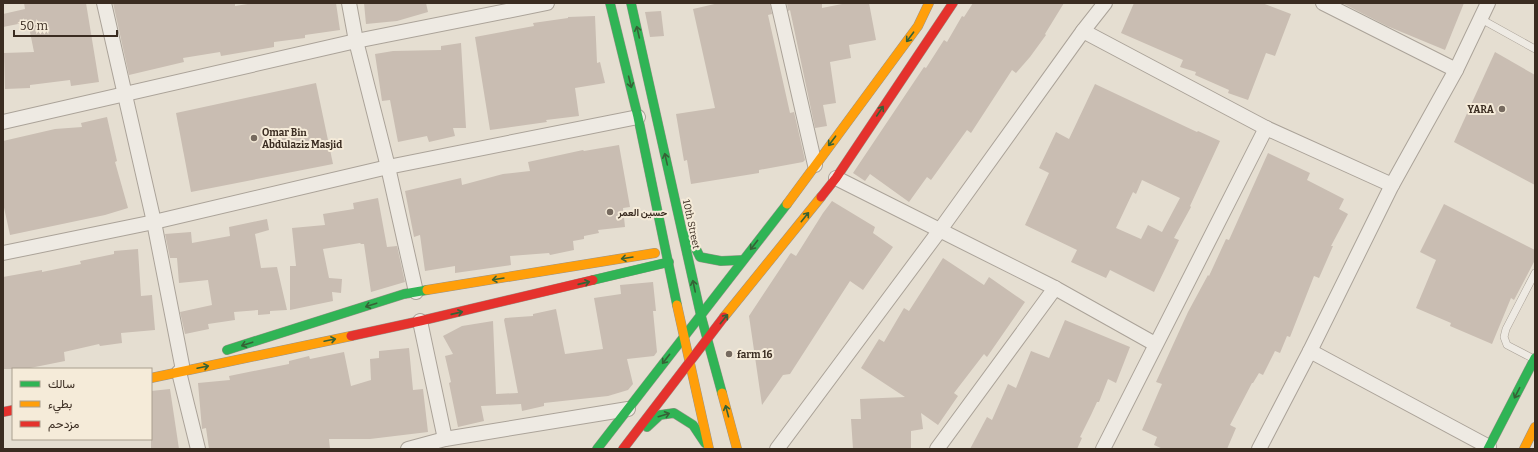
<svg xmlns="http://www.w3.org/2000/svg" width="1538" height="452" font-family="Bitter,Vazirmatn,serif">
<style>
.building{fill:#c9bdb2;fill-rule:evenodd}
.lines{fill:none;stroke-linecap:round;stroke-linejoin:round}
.lane-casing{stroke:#aba399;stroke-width:8}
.street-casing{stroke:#aba399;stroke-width:16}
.fast-casing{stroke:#9a938a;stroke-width:10}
.slow-casing{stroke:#9a938a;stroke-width:10}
.jam-casing{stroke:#9a938a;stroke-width:10}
.lane{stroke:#eeeae3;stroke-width:7}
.street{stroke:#eeeae3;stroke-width:14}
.fast{stroke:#30b455;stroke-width:9}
.slow{stroke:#ff9f0a;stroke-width:9}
.jam{stroke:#e5322d;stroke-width:9}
.oneway{stroke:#366236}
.poi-dot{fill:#766a5f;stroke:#f5ebd9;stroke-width:1.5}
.labels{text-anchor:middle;stroke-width:4;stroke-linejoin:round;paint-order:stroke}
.poi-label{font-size:10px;font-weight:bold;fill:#3a2c21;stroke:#f5ebd9;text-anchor:start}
.street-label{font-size:10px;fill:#3a2c21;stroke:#f5ebd9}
</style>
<rect width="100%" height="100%" fill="#e5ded1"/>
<g class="building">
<polygon points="24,3 86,3 99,82 71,86 70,80 30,85 30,88 5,89 4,53 34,52 28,22 3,27 3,14 25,9"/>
<polygon points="113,3 235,3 235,6 254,3 336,3 340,30 305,35 305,38 274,42 274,47 221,56 220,52 183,58 184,62 129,75"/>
<polygon points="364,3 426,3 428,12 397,21 366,24"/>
<polygon points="719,3 770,3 772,14 768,15 790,113 794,112 805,160 803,162 759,170 759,173 691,184 687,160 684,161 676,114 715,108 693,9"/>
<polygon points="787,3 822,3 822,8 847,3 869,3 876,40 849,45 851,58 830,62 836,103 823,105 827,126 815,128 790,10 788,11"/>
<polygon points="973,3 1064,3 1045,34 1046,35 1030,57 1016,73 1012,70 971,133 967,130 931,180 927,177 909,202 870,174 865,181 853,173 924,67 926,68 944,40 947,42 962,16 964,17"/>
<polygon points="1134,3 1262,3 1291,14 1275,56 1266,53 1248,100 1228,93 1229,90 1195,75 1196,72 1180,67 1183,60 1121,33"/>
<polygon points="1342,3 1464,3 1445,50 1387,26"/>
<polygon points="661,11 664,36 650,37 645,12"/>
<polygon points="595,16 597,63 600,62 605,83 575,88 579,116 546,120 547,122 490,130 475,37 534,26 533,23 568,18 568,17"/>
<polygon points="461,43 466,128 453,128 455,136 429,142 427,136 398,142 390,100 382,101 375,54 393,51 441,50 441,46"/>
<polygon points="1495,52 1535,75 1535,185 1454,142"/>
<polygon points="316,83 333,164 191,192 176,113"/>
<path d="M1095,84L1197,132L1198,131L1220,141L1190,206L1191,207L1174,238L1179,240L1154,292L1110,270L1106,278L1071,262L1077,250L1025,225L1049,173L1039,168L1056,132L1069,139ZM1142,180L1180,198L1162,232L1148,225L1141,239L1116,228L1133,192L1136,194Z"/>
<polygon points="107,117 117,161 115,162 128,208 105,215 10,235 3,203 3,141 55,129 82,127 81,123"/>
<polygon points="619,145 630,207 623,208 625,227 598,230 599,233 584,236 584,239 573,241 574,250 550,255 549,253 510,256 511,265 455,273 455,266 425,271 420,235 414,237 405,191 461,178 462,185 503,174 530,171 528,162 583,150 584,151"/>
<polygon points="1268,153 1310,173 1307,180 1344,199 1339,209 1348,214 1331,246 1333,246 1319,278 1314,276 1290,337 1287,336 1280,353 1275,351 1263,375 1259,373 1253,383 1252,383 1230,425 1236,428 1227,449 1163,449 1154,445 1157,437 1142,430 1162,384 1156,382 1188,312 1208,275 1209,276 1226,239 1229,240"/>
<polygon points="378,198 387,247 397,246 405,282 371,292 364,244 361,244 360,243 323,249 329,278 342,279 341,293 332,292 333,301 290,310 290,266 296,266 292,228 325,225 323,214 354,209 353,203"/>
<polygon points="832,201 875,227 873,233 893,247 863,290 850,281 790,374 783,375 762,405 749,316 790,254 791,253 796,256 823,213"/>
<polygon points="1444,204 1535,250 1535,260 1514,300 1511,298 1492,344 1450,326 1451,323 1416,308 1436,260 1420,252"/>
<polygon points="267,219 269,230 255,234 261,268 277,267 287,310 270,311 270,314 258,315 258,310 234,312 235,320 208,324 209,329 185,334 180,312 212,305 208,280 179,283 177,258 170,258 165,234 191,232 192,243 230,236 229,227"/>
<polygon points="138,249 141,296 152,295 155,330 121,333 122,343 100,346 99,344 64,352 65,361 25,369 4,369 3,277 42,270 42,272 81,264 80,261 114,254 114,251"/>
<polygon points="943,258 984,285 989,277 1025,302 987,357 984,354 954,393 958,396 938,425 921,413 923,429 911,431 911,449 853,449 851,419 861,419 860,399 905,397 861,368 879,339 884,342 904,308 909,311"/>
<polygon points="653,282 656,311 653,311 657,352 654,356 627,359 633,384 628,390 608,396 544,403 544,406 522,411 521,404 481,406 484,421 458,427 449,383 451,382 445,356 453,354 443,336 462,326 493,321 496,394 518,393 504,320 505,318 533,316 533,314 556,309 565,354 603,349 594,298 621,294 620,285"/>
<polygon points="1065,320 1130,347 1116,383 1108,379 1099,402 1097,402 1091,415 1080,437 1082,438 1077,449 970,449 987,417 992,420 1008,384 1016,388 1031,351 1049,358"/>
<polygon points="409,348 413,390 423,389 428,432 370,439 329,439 330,449 209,449 206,428 202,429 198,383 230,380 229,376 289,364 289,361 309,356 310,359 344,352 351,386 371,380 370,359 379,358 379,351"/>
<polygon points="170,389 179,449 151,449 151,391"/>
</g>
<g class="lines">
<defs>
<g id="lane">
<polyline points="1481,19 1535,49"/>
<polyline points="1532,358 1507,345 1504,337 1506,329 1535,273"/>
</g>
<g id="street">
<polyline points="104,3 154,222 182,365"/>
<polyline points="349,3 356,41 388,167 416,292"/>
<polyline points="778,3 815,165"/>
<polyline points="1323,3 1456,70"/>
<polyline points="1083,31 1266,128 1392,185"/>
<polyline points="3,122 356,41 547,3"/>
<polyline points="836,178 1055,288 1155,344"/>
<polyline points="3,253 154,222 388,167 638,117"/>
<polyline points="420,321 445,439"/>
<polyline points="1310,351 1489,447"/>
<polyline points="179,372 198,449"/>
<polyline points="408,449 445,439 628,409"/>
<polyline points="777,449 940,230 1083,31 1105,3"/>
<polyline points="937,449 1055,288"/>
<polyline points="1103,449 1266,128"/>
<polyline points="1259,449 1310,351 1392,185 1456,70 1488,3"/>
</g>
<g id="fast">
<polyline points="610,3 638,117 677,305"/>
<polyline points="631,3 701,316 722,393"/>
<polyline points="689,235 700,257 721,261 743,260"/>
<polyline points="593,280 669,262"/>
<polyline points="227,350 404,294 427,290"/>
<polyline points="647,427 660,415 674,413 693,425 705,443"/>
<polyline points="597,449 787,204"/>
<polyline points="1488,449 1535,358"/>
</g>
<g id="slow">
<polyline points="787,204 918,26 929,3"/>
<polyline points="427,290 655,253"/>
<polyline points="677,305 709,449"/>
<polyline points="724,317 821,197"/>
<polyline points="151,378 351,336"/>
<polyline points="722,393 737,449"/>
<polyline points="1524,449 1535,427"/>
</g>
<g id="jam">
<polyline points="821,197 836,178 953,3"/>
<polyline points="351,336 420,321 593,280"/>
<polyline points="3,412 13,410"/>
<polyline points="623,449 724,317"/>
</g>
</defs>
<use href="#lane" class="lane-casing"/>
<use href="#street" class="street-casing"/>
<use href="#fast" class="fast-casing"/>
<use href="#slow" class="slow-casing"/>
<use href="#jam" class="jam-casing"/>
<use href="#lane" class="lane"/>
<use href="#street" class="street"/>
<use href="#fast" class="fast"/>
<use href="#slow" class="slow"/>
<use href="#jam" class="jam"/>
</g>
<defs><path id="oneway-shaft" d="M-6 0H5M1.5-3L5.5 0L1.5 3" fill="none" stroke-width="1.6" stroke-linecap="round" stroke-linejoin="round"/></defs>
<g class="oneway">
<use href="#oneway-shaft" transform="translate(638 32) rotate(-103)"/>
<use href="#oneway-shaft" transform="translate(910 37) rotate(127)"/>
<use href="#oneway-shaft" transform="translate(630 82) rotate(76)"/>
<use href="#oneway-shaft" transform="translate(880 111) rotate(-56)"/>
<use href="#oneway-shaft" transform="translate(832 141) rotate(127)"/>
<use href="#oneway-shaft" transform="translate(666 159) rotate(-103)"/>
<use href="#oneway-shaft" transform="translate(805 217) rotate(-51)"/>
<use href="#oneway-shaft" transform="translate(754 245) rotate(128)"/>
<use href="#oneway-shaft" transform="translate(627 258) rotate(171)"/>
<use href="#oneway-shaft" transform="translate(498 279) rotate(171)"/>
<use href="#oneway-shaft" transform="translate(584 283) rotate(-13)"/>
<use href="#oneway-shaft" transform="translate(694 286) rotate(-102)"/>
<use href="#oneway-shaft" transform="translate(371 305) rotate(162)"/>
<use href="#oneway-shaft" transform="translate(457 313) rotate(-13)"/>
<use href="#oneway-shaft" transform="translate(724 319) rotate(-51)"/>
<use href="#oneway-shaft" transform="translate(330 340) rotate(-12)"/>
<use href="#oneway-shaft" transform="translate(247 344) rotate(162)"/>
<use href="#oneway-shaft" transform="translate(666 359) rotate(128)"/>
<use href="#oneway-shaft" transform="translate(203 367) rotate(-12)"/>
<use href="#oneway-shaft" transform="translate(1517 393) rotate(117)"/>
<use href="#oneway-shaft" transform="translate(727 411) rotate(-105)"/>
<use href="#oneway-shaft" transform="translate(664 415) rotate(-17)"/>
</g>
<g class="poi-dot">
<circle cx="1502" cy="109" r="4"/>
<circle cx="254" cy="138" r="4"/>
<circle cx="610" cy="212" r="4"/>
<circle cx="729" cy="354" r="4"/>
</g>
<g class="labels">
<g class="poi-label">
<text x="1494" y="113" text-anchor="end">YARA</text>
<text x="262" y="136">Omar Bin<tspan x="262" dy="12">Abdulaziz Masjid</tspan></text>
<text x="618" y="216">حسين العمر</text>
<text x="737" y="358">farm 16</text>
</g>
<g class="street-label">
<text transform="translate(692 224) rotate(78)" y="4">10th Street</text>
</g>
</g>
<rect width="1538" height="452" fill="none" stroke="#3a2c21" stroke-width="8"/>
<rect x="12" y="368" width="140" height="72" fill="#f5ebd9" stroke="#aa9f8f"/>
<rect x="20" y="381" width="20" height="6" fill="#30b455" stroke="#aa9f8f"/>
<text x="48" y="388" font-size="12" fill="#3a2c21">سالك</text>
<rect x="20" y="401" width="20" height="6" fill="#ff9f0a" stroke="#aa9f8f"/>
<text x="48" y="408" font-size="12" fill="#3a2c21">بطيء</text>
<rect x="20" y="421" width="20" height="6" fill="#e5322d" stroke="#aa9f8f"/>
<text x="48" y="428" font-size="12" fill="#3a2c21">مزدحم</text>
<path d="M14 30v6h103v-6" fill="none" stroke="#3a2c21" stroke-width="2"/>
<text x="20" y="30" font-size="12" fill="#3a2c21" stroke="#f5ebd9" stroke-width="3" paint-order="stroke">50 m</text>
</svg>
